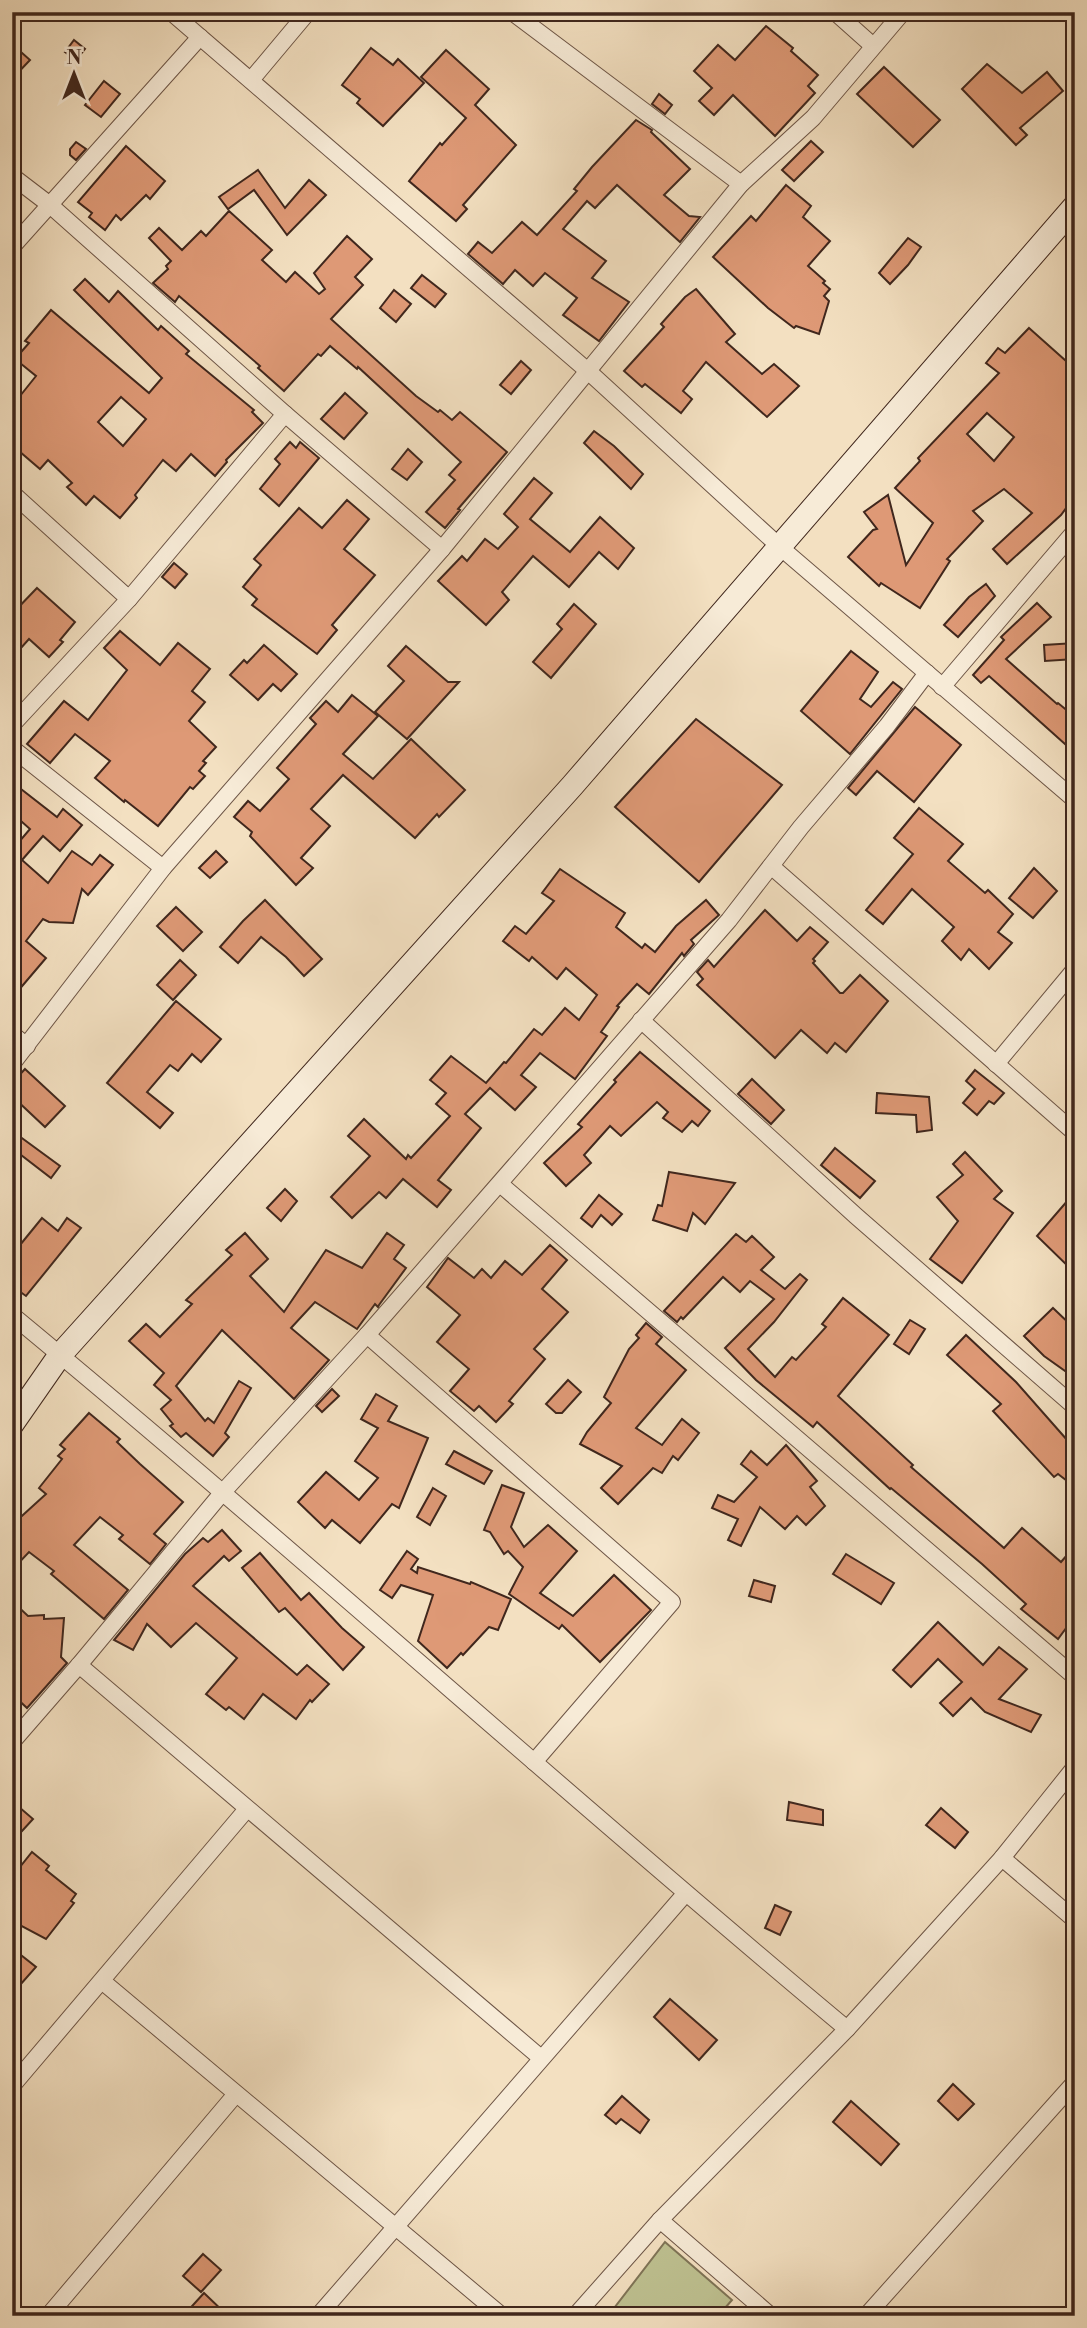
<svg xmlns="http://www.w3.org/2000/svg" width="1087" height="2328" font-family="'Libre Bodoni',serif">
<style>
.green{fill:#bec191;stroke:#7f7457;stroke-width:2}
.building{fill:#de9976;stroke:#40271d;stroke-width:2;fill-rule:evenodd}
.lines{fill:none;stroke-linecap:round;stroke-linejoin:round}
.street-casing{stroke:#6d5546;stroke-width:18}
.secondary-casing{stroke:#40271d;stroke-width:25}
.street{stroke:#f7ebd7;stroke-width:16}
.secondary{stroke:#f7ebd7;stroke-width:23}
</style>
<rect width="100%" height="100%" fill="#f3e0c1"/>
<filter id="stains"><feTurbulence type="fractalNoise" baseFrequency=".00286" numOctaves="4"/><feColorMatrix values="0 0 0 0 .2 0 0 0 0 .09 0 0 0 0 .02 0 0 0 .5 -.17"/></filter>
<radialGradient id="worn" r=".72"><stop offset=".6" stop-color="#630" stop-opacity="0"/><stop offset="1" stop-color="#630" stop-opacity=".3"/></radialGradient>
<polygon class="green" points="665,2242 732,2300 718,2316 608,2316"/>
<g class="building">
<polygon points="766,26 793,48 791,51 818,75 808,86 815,93 775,136 733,95 714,115 699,101 712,88 694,71 718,45 735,60"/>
<polygon points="74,40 85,49 76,60 65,52"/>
<polygon points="12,44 30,60 12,79"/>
<polygon points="371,48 393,65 398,59 424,83 383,126 357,103 360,99 342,85"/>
<polygon points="446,50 489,89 475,105 516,145 463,205 467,209 456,221 409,181 440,143 442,145 466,118 421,77"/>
<polygon points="987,64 1022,93 1047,72 1063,91 1020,128 1027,135 1016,145 962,89"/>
<polygon points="884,67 940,120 913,147 857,94"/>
<polygon points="104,81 120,94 101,117 85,105"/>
<polygon points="659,94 672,105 665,114 652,104"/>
<polygon points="636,120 652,130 651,132 690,169 664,195 689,216 700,217 680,242 617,185 595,208 587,201 563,229 606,261 592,278 629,302 599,341 563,315 577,298 545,273 533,286 515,270 503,284 468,254 478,242 492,253 522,222 537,235 577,191 574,189 592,167"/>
<polygon points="811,141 823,152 794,181 782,170"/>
<polygon points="76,142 86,149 76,160 70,155 70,149"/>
<polygon points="126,146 165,181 150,199 146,195 121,220 116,215 105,230 89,217 92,213 78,202"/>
<polygon points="258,170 285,208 309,180 326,195 287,235 254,190 228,209 219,197"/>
<polygon points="786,185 811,206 803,217 830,241 808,266 825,281 823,283 830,289 824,296 829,301 819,334 796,326 794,328 768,308 713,257 751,216 756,221"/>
<polygon points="229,211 272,250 262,260 286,282 295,272 319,294 325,289 314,273 347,236 372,259 355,277 363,285 331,319 416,396 438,412 440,410 452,420 460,412 507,452 458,509 460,510 445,528 426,512 455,480 449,475 461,462 358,367 357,369 330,346 321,356 318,354 284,391 258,368 260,366 179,296 175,302 153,283 168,269 166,266 171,261 149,238 159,228 182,250 201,231 206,236"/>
<polygon points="908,238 921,247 908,265 890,284 879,273"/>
<polygon points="422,275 446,294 435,307 411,288"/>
<path d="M85,279L109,302L118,291L158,330L161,326L189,351L186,354L254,410L252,412L263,423L226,460L227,462L215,476L191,454L176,471L163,460L135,495L137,498L120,518L94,496L86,505L67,487L72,483L48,460L40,469L12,445V406L36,376L15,359L29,343L25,341L51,310L149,393L162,378L74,290ZM121,397L146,419L123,446L98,422Z"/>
<polygon points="696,289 735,334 726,342 762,374 774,364 799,386 767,417 706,362 683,391 692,399 681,413 645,384 642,387 624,371 664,327 661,324 685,297"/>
<polygon points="394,290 411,304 396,322 380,308"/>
<path d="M1029,328L1075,369V496L1061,515L1007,564L993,549L1032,513L1004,489L973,511L983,521L947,559L950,561L920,608L881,583L879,586L848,557L873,530L877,529L864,512L888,495L906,565L933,523L895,488L920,461L918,458L999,373L986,363L998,348L1005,353ZM987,413L1014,437L994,461L967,434Z"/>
<polygon points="521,361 531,370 511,394 500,385"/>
<polygon points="345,393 367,413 344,439 321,419"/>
<polygon points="594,431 614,446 643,474 631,489 584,443"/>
<polygon points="290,442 296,448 300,442 319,458 279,506 260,489 280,464 275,459"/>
<polygon points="408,449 422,462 407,480 392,469"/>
<polygon points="534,478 552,493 530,519 570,552 600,517 634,548 618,569 599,552 569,587 533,556 502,592 509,600 486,625 438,581 462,556 467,561 485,539 498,549 518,527 504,514"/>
<polygon points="347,500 369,519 344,549 375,575 332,625 337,630 317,654 252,605 257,599 243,587 261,565 254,559 299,508 322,528"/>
<polygon points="174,563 187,574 175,588 162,577"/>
<polygon points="986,584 995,596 958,637 944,625 969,597"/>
<polygon points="37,588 75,622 60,640 63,642 49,657 29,639 12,658 12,614"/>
<polygon points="1037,603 1051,617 1006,659 1057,704 1058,703 1075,717 1075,753 989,676 981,683 973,675 1004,640 1001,637"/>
<polygon points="574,604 596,624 551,678 533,662 562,629 557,624"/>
<polygon points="120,631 160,665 178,643 210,669 192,691 205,702 189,721 216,747 203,761 206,763 199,771 205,776 193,789 190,787 158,826 125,800 124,802 95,778 110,761 75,734 50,763 27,744 64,701 88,720 127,670 104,648"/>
<polygon points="1075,643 1075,659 1045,661 1044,645"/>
<polygon points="264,645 297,674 281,691 273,684 258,700 230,675 244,660 247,663"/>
<polygon points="406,646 448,682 459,682 407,739 375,712 404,681 388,666"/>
<polygon points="851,651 878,672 860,699 871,707 893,682 902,689 850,754 801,711"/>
<polygon points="352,695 378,716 343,754 373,779 411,739 465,790 439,817 437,814 415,838 343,775 311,809 330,826 301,858 313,868 296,885 250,836 252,832 234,817 248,801 260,811 289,779 277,768 316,724 310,718 326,701 338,712"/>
<polygon points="915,707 961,745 914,802 877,771 856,795 848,788"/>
<polygon points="696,719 782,785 699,882 615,807"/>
<polygon points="12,782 57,817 63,809 82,825 60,851 43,836 22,860 48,883 72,851 92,865 100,855 113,865 88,895 82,889 73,923 49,922 43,919 26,941 46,958 12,998 12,850 30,829 12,813"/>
<polygon points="919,808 963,844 948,861 985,893 988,890 1013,914 998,932 1012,943 989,969 969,949 961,960 942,941 954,927 912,889 883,924 866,910 913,854 894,838"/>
<polygon points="216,851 227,862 210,878 199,868"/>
<polygon points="1034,868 1057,891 1033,918 1009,898"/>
<polygon points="560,869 625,913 616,927 642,948 645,944 655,952 676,926 706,900 719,915 691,940 694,944 684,956 682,953 649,994 637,984 617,1006 619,1007 601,1032 607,1036 575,1079 540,1053 521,1075 536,1087 515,1110 490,1088 465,1114 481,1128 438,1180 451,1190 437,1207 403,1179 386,1198 379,1192 352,1218 331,1197 370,1156 348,1136 364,1119 406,1159 408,1155 411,1158 450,1116 436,1104 446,1093 430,1080 451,1056 486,1083 504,1062 506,1063 534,1029 542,1035 565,1008 579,1020 597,995 566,968 557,979 532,957 529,961 503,941 515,926 526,934 554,901 542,893"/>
<polygon points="265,900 322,959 304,976 286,957 261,937 238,963 220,947 243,921"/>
<polygon points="176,907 202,932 183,951 157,926"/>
<polygon points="765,910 797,941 810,927 828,942 813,959 815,961 813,963 840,993 843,993 860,975 888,1001 846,1052 835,1043 827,1053 801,1030 775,1058 697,985 703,979 697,972 708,960 714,967"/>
<polygon points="180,960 196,975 173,1000 157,985"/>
<polygon points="176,1001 221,1039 201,1062 192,1054 178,1071 170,1065 147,1092 173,1113 160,1128 107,1083"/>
<polygon points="640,1052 710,1111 698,1126 692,1121 682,1132 663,1118 668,1112 657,1102 621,1136 610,1126 584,1155 591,1163 566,1186 544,1163 582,1127 578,1124 616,1082 614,1080"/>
<polygon points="25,1069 65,1106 45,1127 12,1096 12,1083"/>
<polygon points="975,1070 1004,1093 994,1104 989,1101 977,1115 963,1103 975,1089 966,1081"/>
<polygon points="752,1079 784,1110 771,1124 738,1094"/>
<polygon points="877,1093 929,1097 932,1130 917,1132 916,1115 876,1113"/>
<polygon points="15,1133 60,1166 51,1178 12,1148 12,1137"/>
<polygon points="835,1148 875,1181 860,1198 821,1165"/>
<polygon points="965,1152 1002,1191 994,1199 1013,1213 962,1283 930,1259 958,1221 937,1197 963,1175 953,1164"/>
<polygon points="669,1172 735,1183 705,1224 693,1213 687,1231 653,1220 658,1205 662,1206"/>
<polygon points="285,1189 297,1201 281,1221 267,1208"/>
<polygon points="1075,1192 1075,1273 1037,1236"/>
<polygon points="599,1195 622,1214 612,1225 601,1215 592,1227 581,1218"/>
<polygon points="42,1218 58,1231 67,1218 81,1228 26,1296 12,1286 12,1275 20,1265 12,1259 12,1239 20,1245"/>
<polygon points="245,1233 268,1259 250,1276 284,1312 326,1250 362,1268 387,1233 404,1245 394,1259 406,1268 379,1305 378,1307 375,1304 357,1329 315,1302 291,1328 329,1360 294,1399 222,1330 176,1386 205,1421 208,1418 214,1423 239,1381 251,1388 225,1433 229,1437 213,1456 186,1433 181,1437 170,1426 173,1424 161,1409 171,1400 154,1385 164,1373 129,1341 146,1324 160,1337 192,1304 186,1300 232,1255 226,1250"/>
<polygon points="736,1234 746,1242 752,1236 774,1257 761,1270 785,1289 800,1274 807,1280 774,1322 748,1349 775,1377 792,1357 796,1360 826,1327 822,1324 843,1298 889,1335 838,1396 913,1465 911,1467 1004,1548 1022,1528 1061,1562 1075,1546 1075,1616 1058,1639 1021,1609 1026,1604 982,1564 891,1488 890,1489 817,1422 813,1427 756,1380 725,1348 774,1299 750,1281 740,1292 723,1277 683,1319 681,1317 677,1322 664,1311"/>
<polygon points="550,1245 567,1260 542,1289 568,1312 534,1349 545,1359 509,1401 513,1404 496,1422 479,1406 474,1411 450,1391 469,1369 437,1342 460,1315 427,1287 448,1258 474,1278 482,1269 491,1278 505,1261 522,1275"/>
<polygon points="1053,1308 1075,1329 1075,1378 1044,1356 1024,1336"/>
<polygon points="910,1320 925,1329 909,1354 894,1344"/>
<polygon points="646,1323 662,1337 656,1344 686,1370 636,1428 662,1445 682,1419 699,1433 678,1460 673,1456 662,1473 653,1468 618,1504 601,1488 622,1466 580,1444 587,1432 611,1403 604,1397 629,1349 639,1338 636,1335"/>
<polygon points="966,1335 1016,1382 1075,1449 1075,1487 1058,1474 1054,1477 993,1411 1001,1404 947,1355"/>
<polygon points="568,1380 581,1392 562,1413 556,1413 546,1404"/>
<polygon points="332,1389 339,1396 322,1412 316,1406"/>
<polygon points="376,1394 397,1406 388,1421 428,1438 399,1508 392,1504 360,1543 332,1520 325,1528 298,1502 326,1472 359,1500 378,1478 355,1461 378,1428 361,1419"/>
<polygon points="89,1413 120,1439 117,1442 140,1464 183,1502 154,1534 166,1544 150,1564 119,1539 123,1535 100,1517 74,1545 128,1590 104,1619 51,1574 54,1571 29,1552 12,1570 12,1525 46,1494 39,1488 62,1459 58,1456 65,1449 60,1445"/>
<polygon points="786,1445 817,1481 810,1487 825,1506 806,1525 797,1516 785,1529 760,1507 741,1546 728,1540 738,1519 712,1508 718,1495 734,1502 757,1477 741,1464 751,1451 767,1465"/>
<polygon points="454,1451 492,1471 484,1484 446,1464"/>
<polygon points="502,1485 524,1493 511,1527 524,1547 548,1525 577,1551 540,1593 573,1616 614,1575 651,1610 600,1662 562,1625 559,1629 509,1594 523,1567 508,1551 504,1554 490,1532 484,1530"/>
<polygon points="433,1488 446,1496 430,1525 417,1517"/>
<polygon points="222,1530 241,1551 229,1561 224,1556 193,1586 297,1675 307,1665 329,1684 312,1702 310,1700 296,1719 263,1694 244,1719 229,1707 226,1710 206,1694 237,1658 196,1623 171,1647 147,1624 133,1650 114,1640 185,1554 203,1538 208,1542"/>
<polygon points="407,1551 418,1559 411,1569 417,1573 418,1567 470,1584 471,1582 511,1599 498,1630 489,1627 463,1655 461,1653 447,1668 418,1641 433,1595 401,1585 392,1598 380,1590"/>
<polygon points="260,1553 301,1600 309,1593 342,1628 364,1647 343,1670 285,1608 279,1612 242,1568"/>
<polygon points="846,1554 894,1583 881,1604 833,1574"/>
<polygon points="754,1580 775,1586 771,1602 749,1596"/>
<polygon points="12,1601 28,1616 44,1615 44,1619 64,1618 61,1657 67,1663 27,1708 12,1694"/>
<polygon points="938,1622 983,1665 999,1647 1027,1669 999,1699 1041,1715 1031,1732 985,1712 971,1698 953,1716 940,1703 962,1682 938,1659 911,1687 893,1670"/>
<polygon points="12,1801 33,1819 12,1842"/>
<polygon points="789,1802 823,1810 823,1825 787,1820"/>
<polygon points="941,1808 968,1832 955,1848 926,1825"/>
<polygon points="32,1852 49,1866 46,1870 76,1894 71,1901 74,1903 46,1939 12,1921 12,1877"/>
<polygon points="775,1905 791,1912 780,1935 765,1928"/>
<polygon points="12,1948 36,1967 20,1985 12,1978"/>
<polygon points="670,1999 717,2040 699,2060 654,2017"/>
<polygon points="953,2084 974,2104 958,2120 938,2101"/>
<polygon points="622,2096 649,2120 640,2133 621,2119 616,2124 605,2115"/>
<polygon points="851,2101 899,2144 881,2165 833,2122"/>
<polygon points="203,2254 221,2270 201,2292 183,2276"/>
<polygon points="204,2293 228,2316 183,2316"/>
</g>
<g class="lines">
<defs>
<g id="street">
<polyline points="171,12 589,372 780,547 1075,800"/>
<polyline points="512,12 741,184"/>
<polyline points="835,12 872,45"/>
<polyline points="251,80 308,12"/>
<polyline points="12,176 50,205 285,414 442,549"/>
<polyline points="12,247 200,37"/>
<polyline points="12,493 129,599"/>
<polyline points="942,687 1075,531"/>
<polyline points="12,725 129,599 285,414"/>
<polyline points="12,748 163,868"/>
<polyline points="771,866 1075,1133"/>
<polyline points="641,1020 856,1216 1075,1407"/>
<polyline points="12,1034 27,1046"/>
<polyline points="12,1064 163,868 442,549 741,184 813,118 903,12"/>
<polyline points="996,1064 1075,969"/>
<polyline points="500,1184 1075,1677"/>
<path d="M12,1315C294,1548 566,1795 847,2029"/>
<polyline points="367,1335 672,1602 534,1762"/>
<polyline points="79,1665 541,2058"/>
<polyline points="12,1742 79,1665 222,1493 367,1335 729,920 801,827 887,726 927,673"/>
<polyline points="1002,1858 1075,1920"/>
<polyline points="102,1981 502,2316"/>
<polyline points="12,2086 247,1809"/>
<polyline points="660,2220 771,2316"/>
<polyline points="48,2316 236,2094"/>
<polyline points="318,2316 685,1894"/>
<polyline points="575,2316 660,2220 847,2029 1002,1858 1075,1767"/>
<polyline points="866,2316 1075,2082"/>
</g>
<polyline id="secondary" points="12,1424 60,1355 572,786 1075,206"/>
</defs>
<use href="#street" class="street-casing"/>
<use href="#secondary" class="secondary-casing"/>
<use href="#street" class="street"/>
<use href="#secondary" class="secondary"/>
</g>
<rect width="1087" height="2328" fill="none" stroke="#f3e0c1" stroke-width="42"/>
<rect x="14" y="14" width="1059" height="2300" fill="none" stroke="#40271d" stroke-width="3.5"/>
<rect x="21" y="21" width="1045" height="2286" fill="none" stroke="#40271d" stroke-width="2"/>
<g transform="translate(74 74)" stroke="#f7ebd7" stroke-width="5" paint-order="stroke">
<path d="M0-5L12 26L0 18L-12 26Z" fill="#40271d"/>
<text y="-10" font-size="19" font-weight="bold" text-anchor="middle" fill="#40271d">N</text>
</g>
<rect width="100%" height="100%" filter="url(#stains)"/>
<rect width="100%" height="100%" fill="url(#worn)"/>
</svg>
